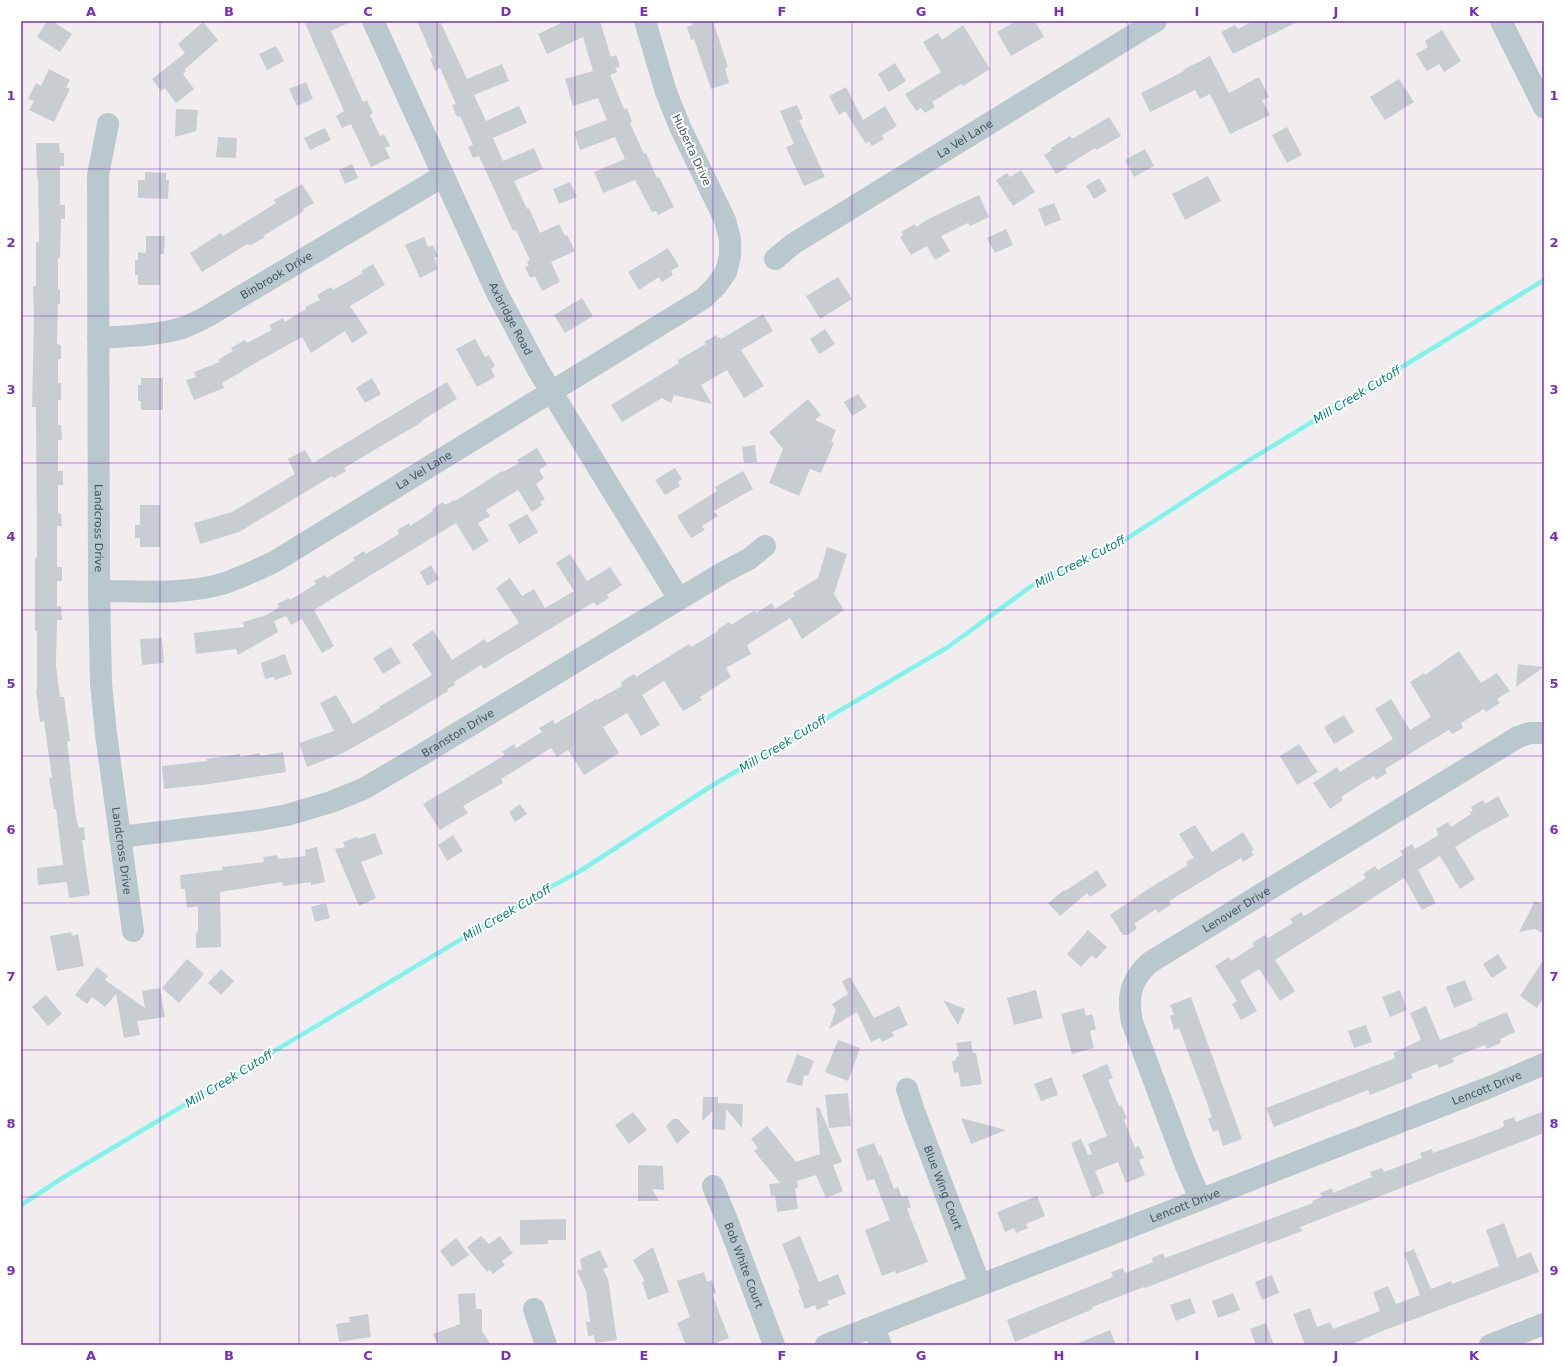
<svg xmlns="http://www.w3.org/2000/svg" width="1565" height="1366" font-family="'DejaVu Sans',sans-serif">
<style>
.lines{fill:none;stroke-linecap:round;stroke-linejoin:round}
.stream{stroke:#81f3e8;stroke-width:4.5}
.building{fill:#c7cdd1}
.minor{stroke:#b8c8cc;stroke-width:22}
.grid{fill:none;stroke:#7b2cbf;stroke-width:1;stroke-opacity:0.55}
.labels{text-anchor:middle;stroke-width:4;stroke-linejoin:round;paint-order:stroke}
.street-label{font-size:11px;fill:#44585d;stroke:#fff}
.water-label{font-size:12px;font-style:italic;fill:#068276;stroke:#fff}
.neatline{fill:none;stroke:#7b2cbf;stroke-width:1.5}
.grid-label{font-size:13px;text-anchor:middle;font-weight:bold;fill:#7b2cbf}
</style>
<rect width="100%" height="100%" fill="#f1edee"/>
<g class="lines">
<polyline class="stream" points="21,1205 64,1177 525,901 580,871 713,785 948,647 1037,582 1123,541 1222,477 1544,280"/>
</g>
<g class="building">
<polygon points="47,21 52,21 72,34 60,52 37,37"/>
<polygon points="304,21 353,21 331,31 363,102 367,100 373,113 370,115 380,136 384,134 390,146 385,148 390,158 371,167 351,124 342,128 336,116 344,111"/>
<polygon points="417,21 440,21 467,79 502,64 509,81 474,95 486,121 519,106 527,123 493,138 503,161 534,148 543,169 514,181 527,209 529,208 540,233 559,224 565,236 567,235 575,251 551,262 560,282 542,291 535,276 530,278 525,267 529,265 527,262 530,260 516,230 513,231 479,156 473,158 468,147 473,145 460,116 457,117 452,105 456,104 440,68 435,71 430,59 433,58"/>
<polygon points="565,21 600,21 611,57 616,55 620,67 615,68 617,72 610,75 624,109 627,108 632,122 630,123 644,154 646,153 657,178 659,177 674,207 658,215 656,211 652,212 635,180 603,193 594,172 625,159 615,137 580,150 574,132 607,120 598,98 573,106 570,96 565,79 593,71 583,37 547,54 538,34"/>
<polygon points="691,21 713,21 728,67 725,68 729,83 711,89 694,39 691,40 687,27 692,25"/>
<polygon points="1016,21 1035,21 1044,37 1011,56 997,32"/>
<polygon points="1253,21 1299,21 1233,54 1221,32 1235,25 1238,29"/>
<polygon points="203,22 218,40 184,70 186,71 183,74 194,89 176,103 165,88 161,91 152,79 185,53 178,44"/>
<polygon points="963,25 990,69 963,86 961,84 932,102 935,107 925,113 921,108 916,111 905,94 941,72 923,42 938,33 942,40"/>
<polygon points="1442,30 1461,61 1444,72 1439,64 1427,71 1416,54 1428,47 1425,41"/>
<polygon points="276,46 284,61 267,70 259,54"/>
<polygon points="1210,56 1229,93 1259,77 1269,97 1262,100 1270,115 1230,134 1210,94 1200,99 1195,90 1150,112 1141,93 1184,71 1183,70"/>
<polygon points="895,63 906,81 889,92 878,74"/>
<polygon points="49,69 70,80 66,87 70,89 54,122 29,110 34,101 28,99 36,83 41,86"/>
<polygon points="1399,79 1414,102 1385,120 1370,97"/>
<polygon points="306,82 313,99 297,106 289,89"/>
<polygon points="846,87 863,120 885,106 897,126 882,135 884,139 872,146 869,141 866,144 845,111 839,115 829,96"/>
<polygon points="797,105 803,119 799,120 825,177 804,186 786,147 794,144 780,111"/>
<polygon points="176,109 198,110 196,131 175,137"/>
<polygon points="1109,117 1121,136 1096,150 1095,148 1066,166 1067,168 1056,174 1044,155 1052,150 1051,148 1070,136 1072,139"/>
<polygon points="1287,127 1302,155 1287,163 1272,135"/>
<polygon points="325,128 331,140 310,150 304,138"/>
<polygon points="218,137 237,138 236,158 216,157"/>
<polygon points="36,143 59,143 60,153 64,153 64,166 60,166 60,205 65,205 65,219 61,219 60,258 58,258 58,289 60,289 60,304 58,304 57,344 61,345 61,359 58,359 58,383 61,383 61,400 58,400 58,425 61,425 62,440 58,440 58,471 63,471 63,485 58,485 58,513 61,514 62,526 57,526 57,567 62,567 62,581 57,581 57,607 61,606 62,620 57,620 56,666 60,697 64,697 70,741 67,741 76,818 79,828 84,827 85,840 82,840 90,895 69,898 67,882 38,885 37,868 63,865 56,809 54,809 49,778 52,778 44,721 40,722 36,689 37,689 37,631 35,631 35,558 37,558 36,407 32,407 34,318 33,286 36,286 36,242 39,242 38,178 37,178"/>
<polygon points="1145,149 1154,166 1134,177 1125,160"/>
<polygon points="352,164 358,178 345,184 339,170"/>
<polygon points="1021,170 1035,192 1013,206 996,180 1007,173 1010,177"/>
<polygon points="145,172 166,173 166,180 169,180 168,199 138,198 138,180 145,180"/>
<polygon points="1208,176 1221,201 1185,220 1172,194"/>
<polygon points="1099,178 1107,191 1094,199 1086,186"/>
<polygon points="570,182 577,197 559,204 553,189"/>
<polygon points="302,184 314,203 303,209 304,211 263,236 265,237 251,245 250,244 248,245 247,244 202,272 190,253 221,233 223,236 276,203 274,200"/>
<polygon points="979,195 989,217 970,226 968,223 941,236 950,251 935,260 927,246 911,255 900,237 903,235 901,232 915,224 916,227 930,218"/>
<polygon points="1054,203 1061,220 1045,226 1038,209"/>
<polygon points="1006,229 1013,245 995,253 987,238"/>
<polygon points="146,236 165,236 164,254 160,254 160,285 138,285 138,275 135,275 135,260 138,260 138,252 146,253"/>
<polygon points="424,237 428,247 433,245 438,256 434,258 438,269 420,278 405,245"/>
<polygon points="668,248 679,266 671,271 673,275 662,282 659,277 639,290 628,272"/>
<polygon points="373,264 385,285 350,306 368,333 352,343 345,331 311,353 302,337 243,370 243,371 222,383 224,388 194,400 186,380 196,377 194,372 220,362 219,359 233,351 231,348 245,340 247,343 272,330 269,325 283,318 285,322 306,309 305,307 320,300 317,295 331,287 333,290 363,273 361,271"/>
<polygon points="838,277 852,299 820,319 806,296"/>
<polygon points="582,298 593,316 565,333 554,315"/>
<polygon points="763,314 773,331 741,350 764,386 744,398 727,370 701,385 712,404 674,395 671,403 662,398 622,422 611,405 679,363 678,360 706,344 704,342 716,335 718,338 720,337 721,339"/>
<polygon points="825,329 835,344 819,354 810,339"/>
<polygon points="475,339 485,357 489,355 495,366 491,369 495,377 477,387 456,349"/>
<polygon points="141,378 163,378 163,410 141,410 141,401 138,401 138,385 141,385"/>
<polygon points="372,378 381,394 365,403 356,388"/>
<polygon points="447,382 457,399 421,421 422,422 344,468 346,471 334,478 332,476 239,532 200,544 194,523 232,512 295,474 288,459 305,450 313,463"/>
<polygon points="858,394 867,407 852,416 844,402"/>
<polygon points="808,399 821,415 815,420 836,430 831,442 834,443 821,473 810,469 799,496 769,483 783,449 769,432"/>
<polygon points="755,445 757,462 744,463 742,447"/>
<polygon points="537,448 547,465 539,470 544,478 536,484 545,499 540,502 542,505 532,512 518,490 486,510 490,516 478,523 489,541 473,551 456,523 314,610 334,646 322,653 302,619 291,625 286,616 274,621 278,632 238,655 236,649 196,654 194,633 244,627 243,622 264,616 270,613 279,607 277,604 289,598 290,600 316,584 314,581 325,575 327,578 355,560 353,558 364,551 366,554 399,534 397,530 409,523 410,526 433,511 432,509 443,502 445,505 454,500 455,501 502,471 503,472 519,463 517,460"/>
<polygon points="675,468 682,479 678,482 680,486 665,495 655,480"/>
<polygon points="743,471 753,489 714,511 718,516 702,526 705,530 691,538 677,516 717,491 715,487"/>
<polygon points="140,505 160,505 160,547 140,547 140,538 135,538 135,525 140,525"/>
<polygon points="527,514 538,532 519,544 508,525"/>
<polygon points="827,547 847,554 834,594 844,610 802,639 790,618 747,645 751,654 726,668 731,677 700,697 702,700 683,711 664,681 642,695 660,725 641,736 627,713 603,727 619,753 584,775 568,750 557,757 551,748 501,779 503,783 463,806 468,813 440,830 423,804 505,755 502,752 514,744 516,748 542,732 539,728 553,720 555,724 596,699 597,700 622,686 621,682 634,674 636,677 689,644 691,647 718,631 718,629 729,622 731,625 755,610 756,613 772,603 775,609 795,596 793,593 818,578"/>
<polygon points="570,554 587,581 610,567 622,585 607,595 609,598 596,606 594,602 484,669 481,665 454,682 455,685 447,689 448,691 391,726 343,753 307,767 299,743 334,731 320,703 336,695 353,724 380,708 379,707 432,675 412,644 433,630 452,660 485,639 487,643 519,623 496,588 510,578 522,596 534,589 545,608 574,591 556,563"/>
<polygon points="431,565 439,579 427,586 420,572"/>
<polygon points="162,638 164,663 142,665 140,639"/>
<polygon points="391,647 401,663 383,674 373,658"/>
<polygon points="1459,651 1481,683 1497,673 1510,691 1497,699 1500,703 1486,712 1484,709 1461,723 1463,728 1452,734 1449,730 1447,731 1385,769 1387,773 1376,780 1374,776 1341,797 1343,800 1330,809 1313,783 1337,767 1340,772 1393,739 1375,709 1391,699 1410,730 1431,717 1410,682 1424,673 1425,675"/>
<polygon points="285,654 292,674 275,680 274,677 265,679 261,663"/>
<polygon points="1518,664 1544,667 1516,687"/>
<polygon points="1344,715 1354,732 1334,744 1324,727"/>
<polygon points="1299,744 1318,772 1297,785 1280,756"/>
<polygon points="283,752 286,772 210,784 164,789 162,766 207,761 206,759 240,754 240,757 260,753 260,756"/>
<polygon points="1498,796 1509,816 1481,831 1455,847 1475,879 1460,889 1440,856 1418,870 1436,903 1422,910 1404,878 1275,960 1295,991 1280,1001 1259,969 1240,981 1257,1011 1241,1020 1232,1004 1237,1001 1215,966 1229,957 1231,961 1254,946 1252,943 1265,935 1268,938 1293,923 1290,919 1301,912 1304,916 1366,878 1363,874 1375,866 1378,870 1403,855 1400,851 1412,844 1415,849 1437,836 1438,834 1436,829 1448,822 1451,827 1471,814 1470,812 1473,811 1471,807 1483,800 1485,804"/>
<polygon points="520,804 527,814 515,822 509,812"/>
<polygon points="1195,825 1212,852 1243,832 1254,850 1251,851 1254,855 1243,862 1241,858 1169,901 1171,905 1158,913 1156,909 1134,924 1137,928 1128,935 1123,935 1110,915 1148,889 1188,865 1186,862 1194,858 1179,834"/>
<polygon points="375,833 383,854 361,862 376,898 359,906 335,849 345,847 343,842 358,837 358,839"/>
<polygon points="453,835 463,851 447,861 438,845"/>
<polygon points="317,847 325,882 311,885 311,882 283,886 282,882 220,892 221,947 196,948 196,933 198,932 198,906 187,908 185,889 181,889 180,875 223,870 222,867 264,862 263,857 277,855 278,859 306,856 305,850"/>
<polygon points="1097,870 1107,886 1090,897 1087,893 1060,916 1048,903 1064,890 1065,891"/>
<polygon points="1535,901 1544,906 1544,934 1535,929 1519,932"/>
<polygon points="326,903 330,918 315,922 311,907"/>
<polygon points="1088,930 1107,947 1096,959 1092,955 1081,967 1067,954"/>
<polygon points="71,932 72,936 78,934 84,966 57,971 50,936"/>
<polygon points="1498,954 1507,968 1492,978 1483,964"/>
<polygon points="187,959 204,974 179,1003 162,988"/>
<polygon points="1544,959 1544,997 1537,1008 1520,996"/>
<polygon points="97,967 108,976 105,980 145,1008 142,991 160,988 165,1017 137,1021 140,1035 124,1038 116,994 105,1007 92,997 87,1004 75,995"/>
<polygon points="221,969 234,981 221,995 208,983"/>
<polygon points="850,977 874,1018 899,1006 908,1025 892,1032 894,1036 882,1042 880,1038 871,1042 857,1012 829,1029 836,1010 832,1004 848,994 842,981"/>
<polygon points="1465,980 1473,1000 1454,1008 1446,987"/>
<polygon points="1036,990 1043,1018 1014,1025 1007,998"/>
<polygon points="1400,990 1407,1010 1390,1017 1382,997"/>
<polygon points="46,995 62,1014 48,1026 32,1007"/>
<polygon points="1191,997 1242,1139 1223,1146 1218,1130 1213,1132 1208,1119 1212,1117 1203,1092 1179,1028 1174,1030 1170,1016 1174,1014 1170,1005"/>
<polygon points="943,1000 965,1009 958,1025"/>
<polygon points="1426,1006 1440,1040 1477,1026 1477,1024 1507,1012 1515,1032 1500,1039 1501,1043 1487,1049 1485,1045 1452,1058 1454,1062 1439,1068 1437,1064 1411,1074 1413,1078 1370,1095 1368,1090 1274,1127 1266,1108 1390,1060 1395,1058 1393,1053 1421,1040 1410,1013"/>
<polygon points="1084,1008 1086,1016 1092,1014 1096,1029 1090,1031 1094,1048 1072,1054 1061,1014"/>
<polygon points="1366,1025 1372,1042 1354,1048 1348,1031"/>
<polygon points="838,1040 860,1048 848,1081 825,1072"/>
<polygon points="971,1041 973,1053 976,1053 982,1084 961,1087 958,1072 954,1073 952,1061 956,1060 956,1057 959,1056 956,1043"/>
<polygon points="797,1054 814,1061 808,1076 804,1075 802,1086 786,1082"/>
<polygon points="1107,1064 1113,1078 1108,1080 1119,1106 1121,1105 1127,1118 1124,1120 1135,1148 1139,1146 1144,1158 1139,1160 1145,1175 1126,1183 1118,1162 1095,1171 1104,1193 1092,1198 1071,1143 1081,1139 1088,1155 1092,1154 1088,1144 1107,1136 1082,1075"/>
<polygon points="1052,1077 1058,1095 1041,1101 1034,1084"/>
<polygon points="848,1093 851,1126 829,1128 825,1095"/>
<polygon points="703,1097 718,1097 718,1103 743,1104 742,1128 726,1109 725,1130 712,1129 713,1111 702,1121"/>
<polygon points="819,1107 842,1162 833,1165 843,1191 826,1198 816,1175 797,1181 798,1188 795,1188 798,1209 777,1212 775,1195 771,1196 769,1184 780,1183 754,1151 758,1148 751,1139 767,1126 796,1162 820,1154 816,1108"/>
<polygon points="1544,1111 1544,1133 1300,1227 1302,1231 1268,1244 1267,1241 1145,1288 1144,1287 1092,1307 1093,1309 1015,1342 1007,1320 1113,1277 1111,1272 1123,1268 1125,1273 1128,1272 1153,1262 1152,1258 1163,1253 1165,1258 1313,1203 1312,1201 1322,1197 1320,1193 1332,1188 1333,1193 1372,1177 1370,1172 1382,1168 1384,1172 1422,1158 1420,1153 1432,1149 1433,1153 1499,1129 1504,1126 1503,1121 1514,1117 1516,1122"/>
<polygon points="633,1112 647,1130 629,1144 615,1125"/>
<polygon points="961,1118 1006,1130 971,1144"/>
<polygon points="673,1119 678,1119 690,1132 677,1144 666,1126"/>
<polygon points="874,1143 879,1156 881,1155 894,1189 898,1187 902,1197 907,1195 911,1207 907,1209 928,1262 896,1274 895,1271 882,1276 865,1230 890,1220 874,1179 867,1181 856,1149"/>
<polygon points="638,1165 663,1166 664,1190 652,1189 659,1201 638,1201"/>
<polygon points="1037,1196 1045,1216 1026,1224 1028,1228 1016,1233 1014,1228 1005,1232 997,1212"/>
<polygon points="566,1219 566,1240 548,1240 548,1244 520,1245 520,1220"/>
<polygon points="1504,1223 1517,1258 1531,1252 1539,1272 1380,1332 1351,1345 1305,1345 1293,1314 1310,1308 1317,1327 1330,1322 1333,1329 1380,1311 1373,1292 1388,1286 1396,1304 1420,1295 1404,1253 1414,1249 1431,1289 1451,1281 1452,1284 1499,1266 1486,1230"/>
<polygon points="481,1236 489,1244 500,1236 513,1253 502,1261 505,1265 493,1274 490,1270 487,1272 467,1247"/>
<polygon points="800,1236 819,1282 838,1274 846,1294 827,1301 829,1305 817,1310 815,1305 805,1309 798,1290 800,1289 782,1244"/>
<polygon points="456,1238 469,1255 452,1267 440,1251"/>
<polygon points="653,1247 669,1292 648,1300 642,1282 645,1281 633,1260"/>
<polygon points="600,1250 608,1267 603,1269 608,1279 617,1340 595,1343 594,1335 588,1336 586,1322 590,1322 586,1291 577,1271 582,1269 580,1259"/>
<polygon points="704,1272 707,1282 712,1280 716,1293 712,1294 729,1338 711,1345 686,1345 677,1323 690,1317 677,1281"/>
<polygon points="1272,1275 1279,1293 1262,1300 1255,1282"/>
<polygon points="475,1293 476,1309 482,1309 482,1331 491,1345 438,1345 433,1334 460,1324 458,1294"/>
<polygon points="1233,1293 1240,1310 1218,1318 1212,1301"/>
<polygon points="1190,1298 1196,1313 1176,1321 1170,1305"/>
<polygon points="368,1314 371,1337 339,1342 336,1324 350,1322 349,1317"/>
<polygon points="1266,1323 1274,1345 1256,1345 1250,1329"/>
<polygon points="1110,1330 1116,1345 1074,1345"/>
</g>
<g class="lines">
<g class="minor">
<path id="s1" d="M373,21L497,293L538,370L679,599"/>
<polyline points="1501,21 1544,107"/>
<path id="s2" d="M108,124L98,175L99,591L101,683L106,734L133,931"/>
<path id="s3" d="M775,259L793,244L1156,21"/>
<path id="s4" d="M98,338C126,336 155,336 182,328C191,325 200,320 208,316L443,176"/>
<path id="s5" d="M99,591C139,591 183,595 222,584C240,578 257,570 274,562L704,298L716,286L726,272L730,256V239L725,220L680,127L666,92L645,21"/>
<path id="s6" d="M120,837L260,820L287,815L331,802L363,789L418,757L724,572L749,559L765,546"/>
<path id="s7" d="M907,1089L914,1111L980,1285"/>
<path id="s8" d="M713,1186L730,1228L774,1345"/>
<path id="s9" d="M1200,1199L1184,1161L1132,1022C1127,997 1130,981 1149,963L1518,737L1530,733H1544"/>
<polyline points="534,1309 546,1345"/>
<polyline points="873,1327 881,1345"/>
<path id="s10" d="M826,1345L1490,1087L1544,1064"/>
<polyline points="1490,1345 1544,1324"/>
</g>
</g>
<path class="grid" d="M160,21V1345M299,21V1345M437,21V1345M575,21V1345M713,21V1345M852,21V1345M990,21V1345M1128,21V1345M1266,21V1345M1405,21V1345M21,169H1544M21,316H1544M21,463H1544M21,610H1544M21,756H1544M21,903H1544M21,1050H1544M21,1197H1544"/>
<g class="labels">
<g class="street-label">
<text dy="4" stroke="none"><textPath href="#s3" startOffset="225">La Vel Lane</textPath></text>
<text transform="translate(692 150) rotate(65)" y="4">Huberta Drive</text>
<text dy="4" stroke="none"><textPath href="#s4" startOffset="193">Binbrook Drive</textPath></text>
<text dy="4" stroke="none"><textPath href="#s1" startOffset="328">Axbridge Road</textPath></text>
<text dy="4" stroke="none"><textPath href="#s5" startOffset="356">La Vel Lane</textPath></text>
<text dy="4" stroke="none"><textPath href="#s2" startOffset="405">Landcross Drive</textPath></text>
<text dy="4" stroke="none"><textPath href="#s6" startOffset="359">Branston Drive</textPath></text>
<text dy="4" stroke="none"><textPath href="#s2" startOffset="729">Landcross Drive</textPath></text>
<text dy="4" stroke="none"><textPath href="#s9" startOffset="357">Lenover Drive</textPath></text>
<text dy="4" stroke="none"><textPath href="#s10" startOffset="709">Lencott Drive</textPath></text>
<text dy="4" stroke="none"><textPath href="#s7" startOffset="105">Blue Wing Court</textPath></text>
<text dy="4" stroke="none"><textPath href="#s10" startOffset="385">Lencott Drive</textPath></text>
<text dy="4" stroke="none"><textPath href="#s8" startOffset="85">Bob White Court</textPath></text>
</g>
<g class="water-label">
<text transform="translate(1357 395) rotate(-31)" y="4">Mill Creek Cutoff</text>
<text transform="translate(1080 562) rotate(-27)" y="4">Mill Creek Cutoff</text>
<text transform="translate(783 744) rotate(-31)" y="4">Mill Creek Cutoff</text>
<text transform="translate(507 913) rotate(-30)" y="4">Mill Creek Cutoff</text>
<text transform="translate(229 1079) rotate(-31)" y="4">Mill Creek Cutoff</text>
</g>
</g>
<rect width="1565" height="1366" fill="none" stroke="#ffffff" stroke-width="44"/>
<rect x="22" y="22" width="1521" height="1322" class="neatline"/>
<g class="grid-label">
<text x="91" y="16">A</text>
<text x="229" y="16">B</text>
<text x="368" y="16">C</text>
<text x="506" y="16">D</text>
<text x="644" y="16">E</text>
<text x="782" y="16">F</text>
<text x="921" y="16">G</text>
<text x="1059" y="16">H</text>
<text x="1197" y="16">I</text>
<text x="1336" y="16">J</text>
<text x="1474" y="16">K</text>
<text x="11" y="100">1</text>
<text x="1554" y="100">1</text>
<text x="11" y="247">2</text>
<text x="1554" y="247">2</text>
<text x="11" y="394">3</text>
<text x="1554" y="394">3</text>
<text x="11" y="541">4</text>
<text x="1554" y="541">4</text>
<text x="11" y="688">5</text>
<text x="1554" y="688">5</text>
<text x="11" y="834">6</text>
<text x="1554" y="834">6</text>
<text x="11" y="981">7</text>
<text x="1554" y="981">7</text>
<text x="11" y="1128">8</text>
<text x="1554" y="1128">8</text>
<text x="11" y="1275">9</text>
<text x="1554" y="1275">9</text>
<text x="91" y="1360">A</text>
<text x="229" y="1360">B</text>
<text x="368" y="1360">C</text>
<text x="506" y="1360">D</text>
<text x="644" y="1360">E</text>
<text x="782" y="1360">F</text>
<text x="921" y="1360">G</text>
<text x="1059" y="1360">H</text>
<text x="1197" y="1360">I</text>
<text x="1336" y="1360">J</text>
<text x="1474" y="1360">K</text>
</g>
</svg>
